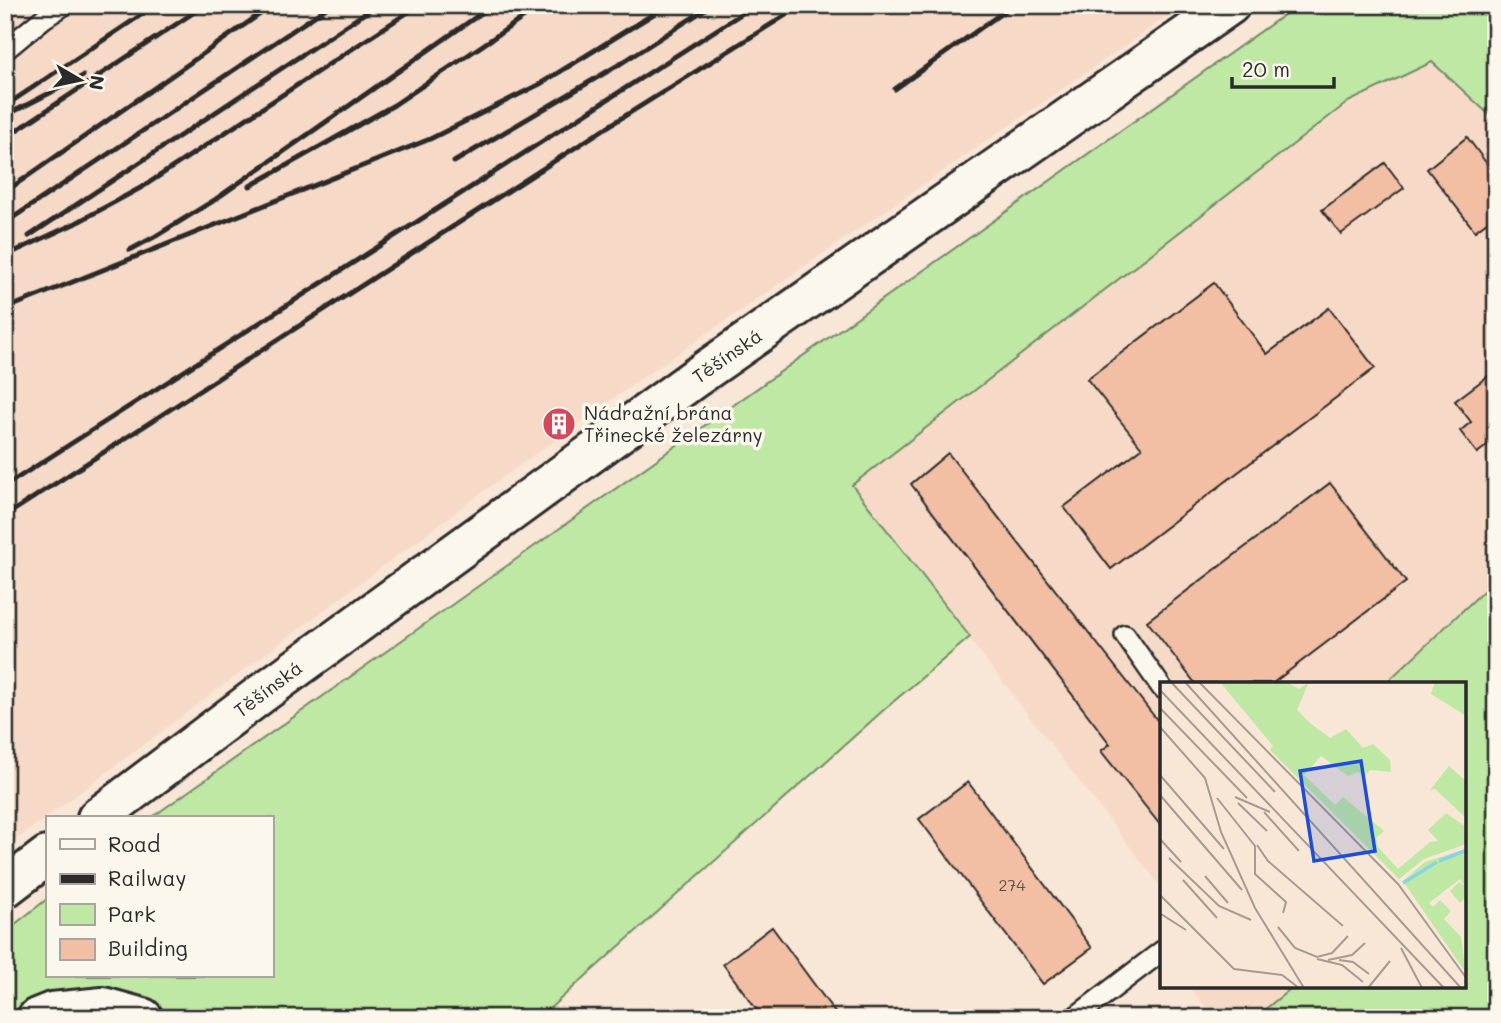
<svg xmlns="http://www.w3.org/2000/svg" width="1501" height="1023" font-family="Mali,sans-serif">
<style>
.built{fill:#f6dac7}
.green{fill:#bfe8a4;stroke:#758a68;stroke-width:2}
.building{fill:#f2bea4;stroke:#2b2b2b;stroke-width:2}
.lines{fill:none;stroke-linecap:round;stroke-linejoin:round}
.lane-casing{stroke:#2b2b2b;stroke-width:24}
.street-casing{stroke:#2b2b2b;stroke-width:44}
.secondary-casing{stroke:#2b2b2b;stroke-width:44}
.lane{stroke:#fbf7ec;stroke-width:19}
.street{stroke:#fbf7ec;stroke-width:38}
.secondary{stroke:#fbf7ec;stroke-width:38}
.rail{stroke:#2b2b2b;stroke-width:5}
.labels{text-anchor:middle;stroke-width:7;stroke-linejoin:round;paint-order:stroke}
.number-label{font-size:16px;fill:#5d5049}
.street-label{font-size:19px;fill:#2b2b2b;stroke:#fbf7ec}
.poi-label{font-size:19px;fill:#2b2b2b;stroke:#fbf7ec;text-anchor:start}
.inset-river{fill:none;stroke:#86d6e0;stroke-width:3.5}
.inset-road{fill:none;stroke:#a69b92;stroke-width:2}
.view{fill:#1d4ed8;fill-opacity:0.15;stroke:#1d4ed8;stroke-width:3.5}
.inset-edge{fill:none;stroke:#2b2b2b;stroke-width:3.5}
</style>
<rect width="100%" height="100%" fill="#f8e6d6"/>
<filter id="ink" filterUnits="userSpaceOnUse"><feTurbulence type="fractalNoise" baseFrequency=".0143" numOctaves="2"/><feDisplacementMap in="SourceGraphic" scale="14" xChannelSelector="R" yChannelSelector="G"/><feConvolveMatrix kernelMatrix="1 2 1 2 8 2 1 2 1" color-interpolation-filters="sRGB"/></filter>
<g filter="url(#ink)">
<g class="built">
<polygon points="5,5 1184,5 635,383 496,482 5,848"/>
<polygon points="1432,62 1496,121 1496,579 1386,683 1162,684 1161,887 851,485 1348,102"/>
<polygon points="1188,986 1294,986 1254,1018 1216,1018"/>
</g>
<g class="green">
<polygon points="1298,5 1496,5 1496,121 1432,62 1348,102 852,485 970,637 887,707 539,1018 5,1018 5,932 47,899 47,976 271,976 271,818 151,818"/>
<polygon points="1496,579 1496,1018 1254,1018 1294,986 1464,986 1464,684 1386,683"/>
</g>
<g class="building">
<polygon points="1467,137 1496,176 1496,215 1475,231 1427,169"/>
<polygon points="1385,163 1404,188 1341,234 1322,210"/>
<polygon points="1214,283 1267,354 1329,308 1375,368 1111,569 1064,507 1142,448 1087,379"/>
<polygon points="1496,370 1496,455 1488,445 1477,453 1460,431 1471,422 1455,401"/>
<polygon points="948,453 1161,725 1161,826 1101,751 1110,744 911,484"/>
<polygon points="1330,483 1406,582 1273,683 1195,683 1147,621"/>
<polygon points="968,782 1092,948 1043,984 919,819"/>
<polygon points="772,927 839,1018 763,1018 723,964"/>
</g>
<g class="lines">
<defs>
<g id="lane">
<polyline points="5,50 44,18 64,5"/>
<polyline points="1125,635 1162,688"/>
<polyline points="1074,1018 1162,951"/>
</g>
<polyline id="street" points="37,1018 52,1012 103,1007 143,1018"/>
<g id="secondary">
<polyline points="97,818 261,694 692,380 1230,5"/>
<polyline points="5,888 47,856"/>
</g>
</defs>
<use href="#lane" class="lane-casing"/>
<use href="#street" class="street-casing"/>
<use href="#secondary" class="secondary-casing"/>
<use href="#lane" class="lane"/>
<use href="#street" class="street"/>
<use href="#secondary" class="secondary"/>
<g class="rail">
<polyline points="895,89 1013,5"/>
<polyline points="5,106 156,5"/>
<polyline points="5,116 83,76"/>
<polyline points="5,138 205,5"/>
<polyline points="454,162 620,64 712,5"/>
<polyline points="250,186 394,105 542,5"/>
<polyline points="5,192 273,5"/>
<polyline points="5,223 331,5"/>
<polyline points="29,236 377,5"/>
<polyline points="130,250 156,236 213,201 493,5"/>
<polyline points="5,256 76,223 144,186 419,5"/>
<polyline points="5,309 430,139 540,84 668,5"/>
<polyline points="5,486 755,5"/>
<polyline points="5,516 604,129 802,5"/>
</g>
</g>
</g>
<defs>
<symbol id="building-disc" viewBox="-11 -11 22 22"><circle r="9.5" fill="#d1495b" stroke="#fbf7ec"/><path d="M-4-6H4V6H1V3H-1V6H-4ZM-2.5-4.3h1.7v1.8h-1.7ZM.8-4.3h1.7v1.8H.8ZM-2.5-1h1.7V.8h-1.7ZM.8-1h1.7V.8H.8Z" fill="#fff"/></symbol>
</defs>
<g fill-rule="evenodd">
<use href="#building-disc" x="540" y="405" width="38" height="38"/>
</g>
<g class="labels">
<g class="number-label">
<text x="1012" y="891">274</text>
</g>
<g class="street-label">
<text transform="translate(727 356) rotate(-35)" y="7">Těšínská</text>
<text transform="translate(268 689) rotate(-37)" y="7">Těšínská</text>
</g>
<g class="poi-label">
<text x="584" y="420">Nádražní brána<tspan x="584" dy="22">Třinecké železárny</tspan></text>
</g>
</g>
<g transform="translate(1160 682)">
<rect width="306" height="306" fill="#f8e6d6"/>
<path d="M60,0H127L139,7L149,0L137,28L150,41L170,56L186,47L203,66L213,62L230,78L231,90L210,88L204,95L198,90L188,94L161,74L144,93L175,123L183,115L224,149L216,156L218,165L238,187L270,160L278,159L268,148L286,131L306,145V162L264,177L239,197L110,68L113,64ZM275,0H306V34L271,12ZM289,84L306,99L305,135L275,107L270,108ZM306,167V215L300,221L290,209L299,200L304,203L300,197L269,221L273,225L280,218L291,229L284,237L301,255L306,291L243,199L265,180Z" fill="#bfe8a4"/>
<path class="inset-river" d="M279,179L307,168M243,201L277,180"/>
<path class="inset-road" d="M11,0L115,110M25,0L301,306M39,0L238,202L307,297M0,8L284,306M0,26L87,116M0,45L45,96L61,150L95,226L144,306M0,93L64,167M0,113L82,208M75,115L110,130M57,116L95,164V192L126,220L123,231M78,121L107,149M104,130L139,169M0,157L21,180M97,163L108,179L183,244M9,176L59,224L91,238M45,194L68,221M23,198L57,236M0,213L74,287L122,293L139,306M1,232L26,248M118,245L135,266L157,275L172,271L188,254M241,266L262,306M157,277L182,283L203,300M168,278L192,273L205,261M179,278L193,280L209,292M208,306L230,279"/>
<path class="view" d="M201,79L215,169L154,179L140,89Z"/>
<rect width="306" height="306" class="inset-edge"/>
</g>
<rect width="1501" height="1023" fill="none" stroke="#fbf7ec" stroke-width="28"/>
<rect x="14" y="14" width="1473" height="995" fill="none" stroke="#2b2b2b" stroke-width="2.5" filter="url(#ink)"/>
<rect x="46" y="816" width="228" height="161" fill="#fbf7ec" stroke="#a8a59f" stroke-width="2"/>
<rect x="60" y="839" width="35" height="10" fill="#fbf7ec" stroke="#a8a59f" stroke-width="2"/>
<text x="108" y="852" font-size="21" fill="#2b2b2b">Road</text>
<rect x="60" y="874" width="35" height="10" fill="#2b2b2b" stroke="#a8a59f" stroke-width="2"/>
<text x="108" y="886" font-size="21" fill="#2b2b2b">Railway</text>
<rect x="60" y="904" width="35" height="21" fill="#bfe8a4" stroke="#a8a59f" stroke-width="2"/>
<text x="108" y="922" font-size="21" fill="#2b2b2b">Park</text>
<rect x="60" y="939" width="35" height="21" fill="#f2bea4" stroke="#a8a59f" stroke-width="2"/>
<text x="108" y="956" font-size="21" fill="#2b2b2b">Building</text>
<g transform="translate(80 80) rotate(99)" stroke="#fbf7ec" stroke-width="5" paint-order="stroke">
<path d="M0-5L12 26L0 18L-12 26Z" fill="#2b2b2b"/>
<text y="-10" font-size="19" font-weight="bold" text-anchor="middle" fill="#2b2b2b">N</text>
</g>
<path d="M1232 77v10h102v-10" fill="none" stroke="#2b2b2b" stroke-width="3.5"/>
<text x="1242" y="77" font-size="21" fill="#2b2b2b" stroke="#fbf7ec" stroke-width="5" paint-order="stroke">20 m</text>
</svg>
